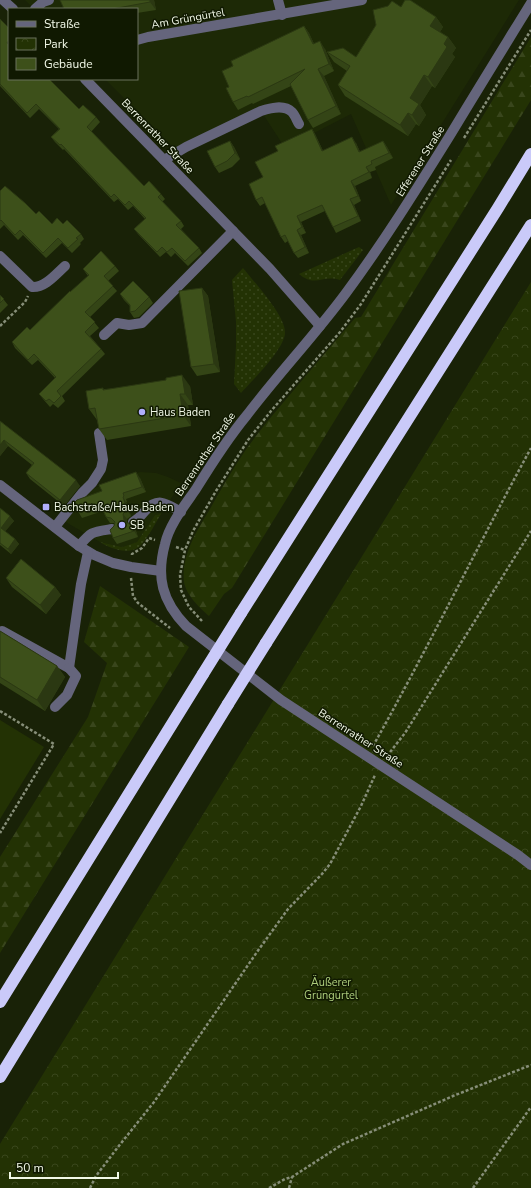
<svg xmlns="http://www.w3.org/2000/svg" width="531" height="1188" font-family="'Nunito Sans',sans-serif">
<style>
.built{fill:#1d2906}
.grass{fill:url(#grass-dots)}
.forest{fill:url(#forest-firs)}
.park{fill:url(#park-crowns)}
.garden{fill:#233204}
.lines{fill:none;stroke-linecap:round;stroke-linejoin:round}
.path{stroke:#868e78;stroke-width:2.5;stroke-dasharray:3 2;stroke-linecap:butt}
.minor{stroke:#65657c;stroke-width:10}
.highway{stroke:#cacaf9;stroke-width:12}
.highway-bridge{stroke:#cacaf9;stroke-width:12}
.wall{fill:#344516}
.shaded-wall{fill:#2b3812}
.building{fill:#3d501a;stroke:#2b3812}
.poi-dot{fill:#b0aefa;stroke:#101901;stroke-width:1.5}
.labels{text-anchor:middle;stroke-width:3;stroke-linejoin:round;paint-order:stroke}
.street-label{font-size:11px;fill:#f1f8e7;stroke:#101901}
.poi-label{font-size:11px;fill:#f1f8e7;stroke:#101901;text-anchor:start}
.park-label{font-size:11px;fill:#adcd7c;stroke:#101901}
</style>
<defs>
<pattern id="grass-dots" width="8" height="8" patternUnits="userSpaceOnUse"><rect width="8" height="8" fill="#233204"/><path d="M2 2h.1M6 6h.1" fill="none" stroke="#39461c" stroke-width="1.8" stroke-linecap="round"/></pattern>
<pattern id="forest-firs" width="22" height="20" patternUnits="userSpaceOnUse"><rect width="22" height="20" fill="#233204"/><path d="M5 1l3.5 6h-7zM16 11l3.5 6h-7z" fill="#39461c"/></pattern>
<pattern id="park-crowns" width="20" height="18" patternUnits="userSpaceOnUse"><rect width="20" height="18" fill="#233204"/><path d="M2 6a3 3 0 1 1 6 0M12 15a3 3 0 1 1 6 0" fill="none" stroke="#39461c"/></pattern>
</defs>
<rect width="100%" height="100%" fill="#192207"/>
<g class="built">
<polygon points="25,0 519,0 391,205 351,114 285,148 263,114 181,155 105,79 137,79 137,9 34,9"/>
<polygon points="140,472 156,473 168,477 181,483 161,514 155,515 137,542 122,547 100,542 64,521 81,499 92,489"/>
</g>
<g class="grass">
<path d="M359,247L363,250L340,280C322,274 316,288 299,274Z"/>
<path d="M243,268C254,282 285,315 285,332C286,347 252,381 241,393L234,384L236,346V322L232,280Z"/>
<path d="M161,514C155,524 149,536 141,545C130,556 111,549 100,542L122,547L137,542L155,515Z"/>
</g>
<g class="forest">
<path d="M531,37V100L232,588L224,594L209,616C200,608 186,595 184,582C181,556 197,530 210,509C221,489 232,470 245,451C263,425 284,402 304,378C321,358 338,338 355,318L361,317Z"/>
<polygon points="100,586 189,647 0,953 0,857 88,717 107,663 84,642"/>
</g>
<polygon class="park" points="531,282 531,1188 0,1188 0,1144"/>
<polygon class="garden" points="0,720 44,747 0,819"/>
<g class="lines">
<g class="path">
<polyline points="464,138 531,30"/>
<polyline points="0,326 25,302 28,296"/>
<polyline points="176,547 185,550"/>
<polyline points="132,555 132,554 142,548 149,538 155,540"/>
<polyline points="131,578 133,596 138,603 170,628"/>
<polyline points="202,621 189,607 181,590 180,575 185,550 193,531 216,491 248,440 271,411 340,332 361,304 451,160"/>
<polyline points="0,711 54,744 0,833"/>
<path d="M373,746C428,648 477,547 531,448"/>
<polyline points="387,756 405,733 531,531"/>
<polyline points="90,1188 96,1176 118,1147 154,1102 257,952 288,909 322,874 330,864 361,806 375,775"/>
<polyline points="269,1188 285,1179 292,1177 343,1144 453,1096 531,1065"/>
<polyline points="289,1188 292,1177"/>
<polyline points="473,1188 531,1107"/>
</g>
<g class="minor">
<polyline points="3,0 13,9"/>
<polyline points="278,0 282,15"/>
<path d="M531,3C504,47 476,92 449,137C416,190 383,243 346,293C315,335 279,373 247,415C228,438 212,463 196,489C185,505 169,525 165,544C156,577 162,601 186,626L281,700L518,855L531,865"/>
<polyline points="35,9 43,2 49,0"/>
<polyline points="137,40 148,37 362,0"/>
<polyline points="85,79 270,269 320,326"/>
<path d="M164,160L186,147L261,111C270,108 284,104 292,112C295,115 297,121 299,124"/>
<path d="M0,256L32,287C45,288 56,274 65,266"/>
<polyline points="104,335 117,323 129,325 142,323 233,231"/>
<polyline points="0,485 79,546 94,555 113,563 131,567 161,571"/>
<path d="M133,522C138,519 141,516 145,511C158,496 167,504 181,512"/>
<polyline points="55,527 82,493 92,483 101,469 103,460 99,433"/>
<path d="M79,546C92,531 92,532 112,529"/>
<polyline points="2,631 69,668 81,584 88,552"/>
<polyline points="55,707 67,695 76,676 69,668"/>
</g>
<g class="highway">
<polyline points="241,613 498,208 531,154"/>
<polyline points="266,643 531,225"/>
<polyline points="0,1002 203,674"/>
<polyline points="0,1077 228,704"/>
</g>
<g class="highway-bridge">
<polyline points="203,674 241,613"/>
<polyline points="228,704 266,643"/>
</g>
</g>
<g class="wall">
<polygon points="60,0 154,0 156,10 137,13 137,9 64,9"/>
<polygon points="401,7 436,17 443,27 440,32 448,37 456,48 452,54 455,57 435,88 432,86 420,105 426,115 419,126 416,124 408,136 345,96 338,85 347,71 334,62 327,52 356,57"/>
<polygon points="0,19 9,79 96,117 100,122 91,132 144,186 161,194 165,199 162,202 181,221 184,226 181,229 199,248 202,253 188,266 175,253 171,257 166,252 160,257 138,234 134,229 145,219 133,206 128,210 118,199 114,202 64,149 63,150 55,142 51,137 59,129 39,109 30,118 0,86"/>
<polygon points="304,26 309,33 314,44 325,49 334,71 324,76 341,114 313,128 308,120 291,86 253,104 252,103 238,110 233,102 233,66"/>
<polygon points="312,129 315,134 323,151 356,143 360,152 383,141 387,147 393,158 375,167 376,170 370,172 372,178 355,186 361,201 354,205 361,221 336,233 325,211 301,222 306,233 301,235 309,253 298,258 294,253 288,241 285,243 281,237 265,203 260,206 256,200 278,151"/>
<polygon points="230,141 234,147 240,159 232,167 219,173 215,167"/>
<polygon points="0,191 52,224 63,224 81,234 84,239 80,243 81,244 72,253 62,243 46,258 23,235 18,240 4,225 0,229"/>
<polygon points="115,266 119,271 108,281 117,291 90,317 99,328 90,336 101,349 105,354 62,396 65,401 58,408 53,404 50,407 43,399 39,394 55,378 38,360 32,365 15,348 12,342 30,330 88,276 83,269"/>
<polygon points="202,288 208,296 220,372 197,376 191,367"/>
<polygon points="120,294 149,297 153,303 139,317 134,318 130,312 130,306 124,300"/>
<polygon points="0,295 8,305 0,313"/>
<polygon points="190,386 193,405 188,405 191,426 107,440 99,429 97,420 89,409 104,389"/>
<polygon points="0,421 80,486 64,506 30,479 26,473 32,465 8,446 0,456"/>
<polygon points="140,478 146,492 126,499 127,502 126,502 131,516 127,519 127,523 131,523 135,528 138,537 117,544 113,538 114,523 110,523 106,517 103,511 82,518 79,513"/>
<polygon points="0,508 14,521 5,531 15,539 19,544 11,554 0,545"/>
<polygon points="6,578 55,587 61,595 46,614 12,587"/>
<polygon points="0,631 57,666 65,677 45,711 0,683"/>
</g>
<g class="shaded-wall">
<polygon points="150,0 154,0 156,10 150,2"/>
<polygon points="436,17 443,27 437,37 430,26"/>
<polygon points="304,26 309,33 318,52 313,44"/>
<polygon points="448,37 456,48 452,54 455,57 435,88 428,77 444,44"/>
<polygon points="320,41 325,49 334,71 329,64"/>
<polygon points="318,69 324,76 341,114 336,106"/>
<polygon points="424,75 432,86 420,105 426,115 419,126 412,115 410,98"/>
<polygon points="408,113 416,124 408,136 400,125"/>
<polygon points="312,129 315,134 326,157 322,151"/>
<polygon points="352,137 356,143 363,158 359,152"/>
<polygon points="230,141 234,147 240,159 235,153"/>
<polygon points="383,141 387,147 393,158 389,153"/>
<polygon points="366,167 370,172 372,178 369,172"/>
<polygon points="351,181 355,186 361,201 358,196"/>
<polygon points="350,199 354,205 361,221 358,216"/>
<polygon points="297,216 301,222 306,233 302,227"/>
<polygon points="297,230 301,235 309,253 305,247"/>
<polygon points="202,288 208,296 220,372 214,364"/>
<polygon points="182,375 190,386 193,405 185,394"/>
<polygon points="180,394 188,405 191,426 183,415"/>
<polygon points="4,440 8,446 0,456 0,445"/>
<polygon points="136,472 140,478 146,492 142,487"/>
<polygon points="76,480 80,486 64,506 60,500"/>
<polygon points="123,497 126,502 131,516 127,510"/>
<polygon points="123,514 127,519 127,525 124,520"/>
<polygon points="10,516 14,521 4,533 1,528"/>
<polygon points="131,523 135,528 138,537 134,531"/>
<polygon points="15,539 19,544 11,554 8,549"/>
<polygon points="55,587 61,595 46,614 40,605"/>
<polygon points="57,666 65,677 45,711 37,700"/>
</g>
<g class="building">
<polygon points="60,0 150,0 150,2 112,9 64,9"/>
<polygon points="405,0 410,0 436,17 430,26 448,37 444,44 447,47 428,77 424,75 410,98 419,104 412,115 408,113 400,125 338,85 350,66 327,52 343,48 356,57 376,25 373,10 388,6 392,1 401,7"/>
<polygon points="0,19 9,28 9,40 7,43 9,45 9,79 49,79 79,109 83,105 96,117 87,127 90,130 144,186 149,181 161,194 158,197 181,221 176,225 199,248 185,261 172,248 167,252 162,247 157,252 134,229 146,218 129,201 125,205 114,194 111,197 61,144 60,145 51,137 60,129 36,104 27,113 0,84"/>
<polygon points="304,26 313,44 320,41 329,64 318,69 336,106 308,120 290,84 305,69 248,97 247,96 233,102 226,88 229,87 222,71 233,66 231,61"/>
<polygon points="312,129 322,151 352,137 359,152 383,141 389,153 371,161 372,164 366,167 369,172 351,181 358,196 350,199 358,216 333,227 322,205 297,216 302,227 297,230 305,247 294,253 285,235 281,237 262,197 256,200 249,184 263,177 255,162 278,151 275,146"/>
<polygon points="230,141 235,153 227,161 215,167 207,151"/>
<polygon points="5,186 25,203 36,214 39,211 52,224 57,218 63,224 67,220 81,234 76,238 78,239 68,248 58,238 43,253 20,230 15,235 1,220 0,221 0,191"/>
<polygon points="101,251 115,266 104,276 113,286 85,312 95,322 85,332 101,349 57,391 61,396 54,403 49,399 46,401 39,394 56,377 34,354 28,360 12,342 27,327 30,330 70,291 70,292 89,275 83,269"/>
<polygon points="133,281 149,297 135,311 130,312 130,305 120,294"/>
<polygon points="202,288 214,364 191,367 179,291"/>
<polygon points="0,295 4,299 0,303"/>
<polygon points="182,375 185,394 180,394 183,415 99,429 95,408 89,409 86,391 103,388 103,390 166,380 166,378"/>
<polygon points="0,421 76,480 60,500 26,473 34,463 4,440 0,445"/>
<polygon points="136,472 142,487 123,493 124,496 123,497 127,510 123,514 124,520 127,523 131,523 134,531 113,538 110,530 114,526 115,522 111,518 106,517 101,505 79,513 75,502 77,500 102,491 99,485"/>
<polygon points="0,508 10,516 1,528 15,539 8,549 0,543"/>
<polygon points="21,559 55,587 40,605 6,578"/>
<polygon points="0,631 57,666 37,700 0,677"/>
</g>
<g class="poi-dot">
<circle cx="142" cy="412" r="4"/>
<rect x="42" y="503" width="8" height="8" rx="2"/>
<circle cx="122" cy="525" r="4"/>
</g>
<g class="labels">
<g class="street-label">
<text transform="translate(188 18) rotate(-10)" y="4">Am Grüngürtel</text>
<text transform="translate(158 136) rotate(46)" y="4">Berrenrather Straße</text>
<text transform="translate(420 161) rotate(-58)" y="4">Efferener Straße</text>
<text transform="translate(205 454) rotate(-56)" y="4">Berrenrather Straße</text>
<text transform="translate(361 738) rotate(33)" y="4">Berrenrather Straße</text>
</g>
<g class="poi-label">
<text x="150" y="416">Haus Baden</text>
<text x="54" y="511">Bachstraße/Haus Baden</text>
<text x="130" y="529">SB</text>
</g>
<g class="park-label">
<text x="331" y="986">Äußerer<tspan x="331" dy="13">Grüngürtel</tspan></text>
</g>
</g>
<rect x="8" y="8" width="130" height="72" fill="#101901" stroke="#6a725d"/>
<rect x="16" y="21" width="20" height="6" fill="#65657c" stroke="#6a725d"/>
<text x="44" y="28" font-size="12" fill="#f1f8e7">Straße</text>
<rect x="16" y="38" width="20" height="12" fill="url(#park-crowns)" stroke="#6a725d"/>
<text x="44" y="48" font-size="12" fill="#f1f8e7">Park</text>
<rect x="16" y="58" width="20" height="12" fill="#3d501a" stroke="#6a725d"/>
<text x="44" y="68" font-size="12" fill="#f1f8e7">Gebäude</text>
<path d="M10 1172v6h108v-6" fill="none" stroke="#f1f8e7" stroke-width="2"/>
<text x="16" y="1172" font-size="12" fill="#f1f8e7" stroke="#101901" stroke-width="3" paint-order="stroke">50 m</text>
</svg>
